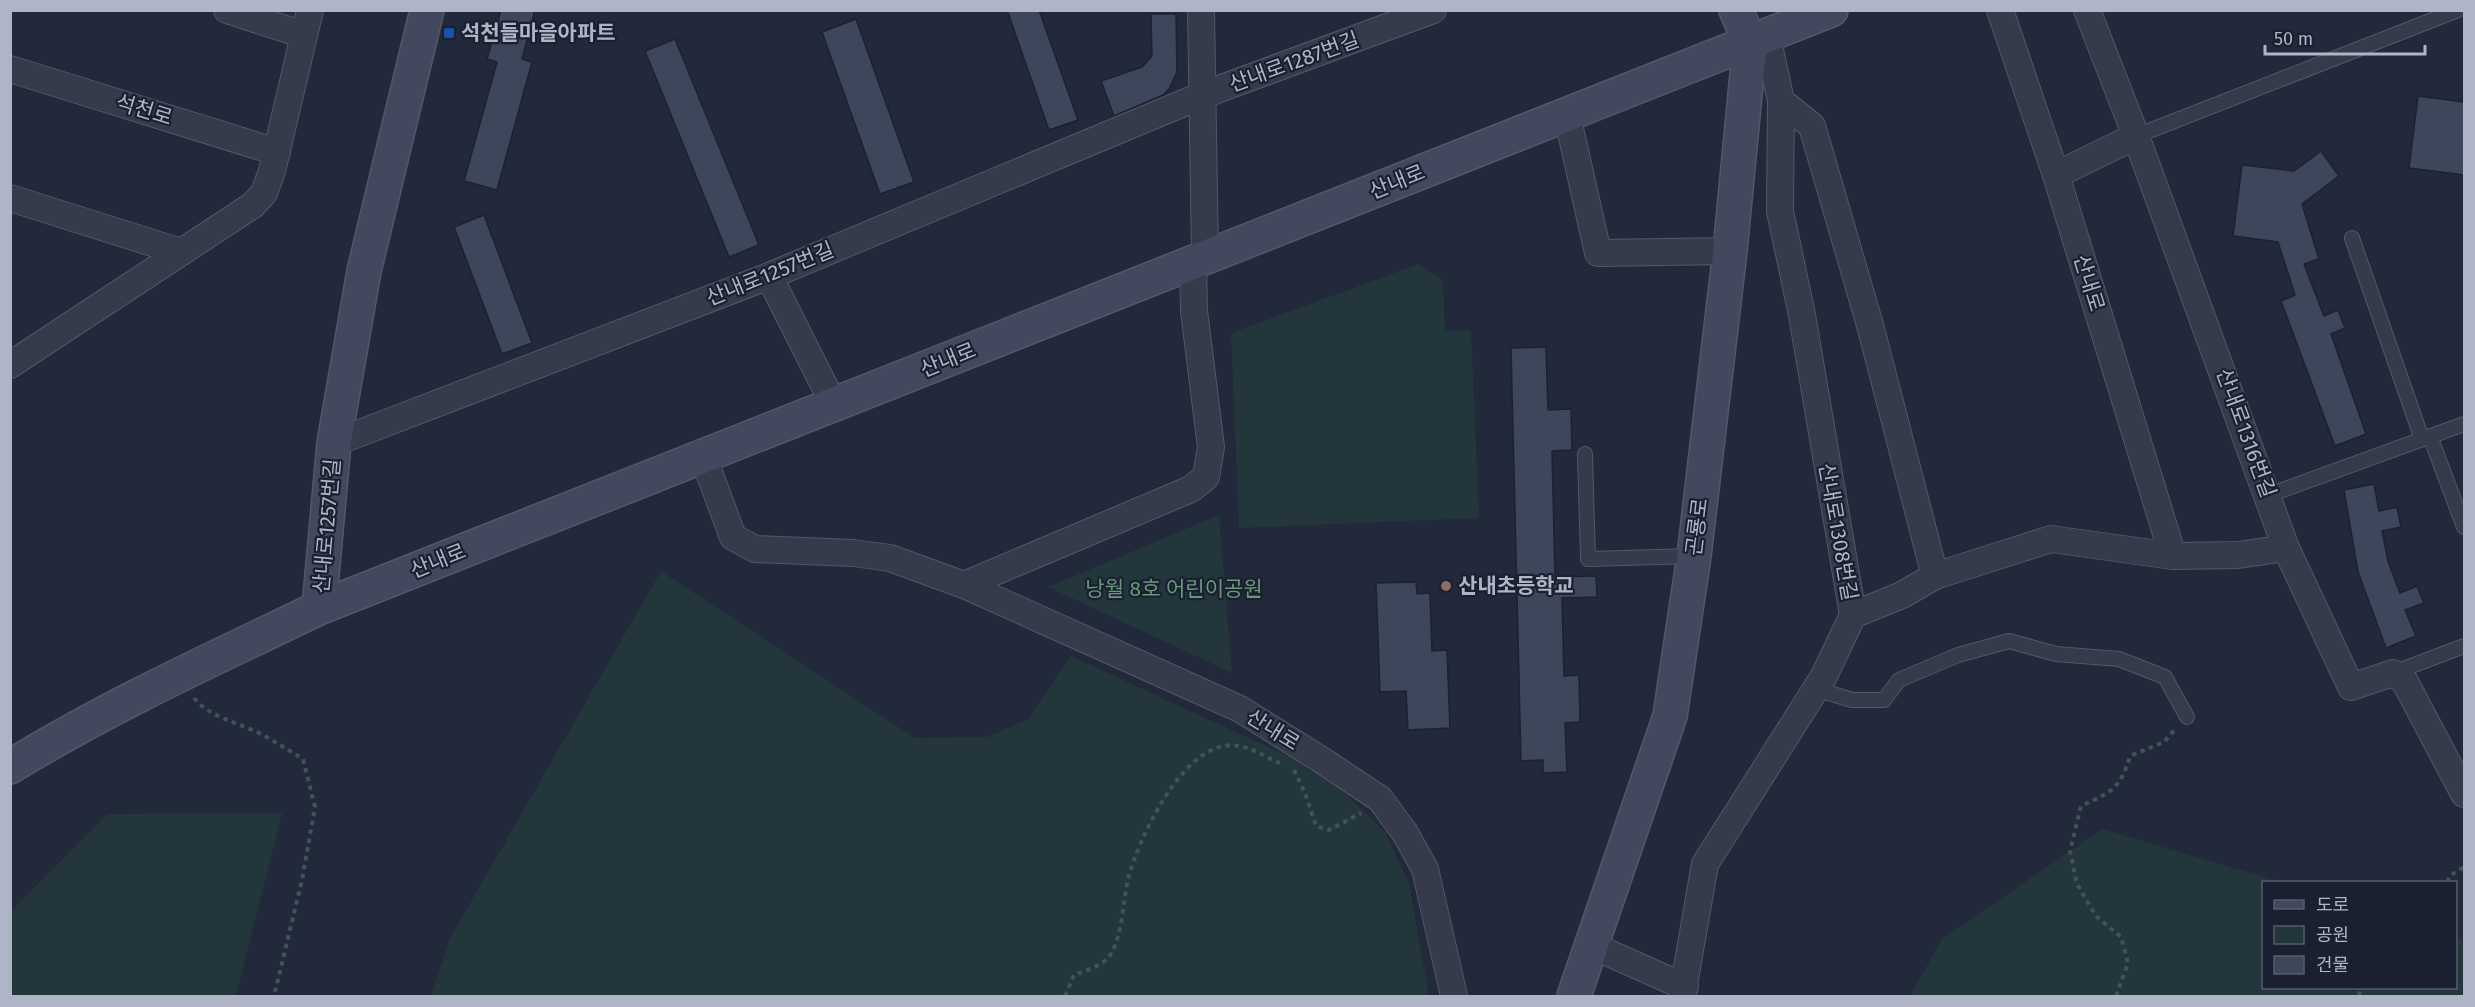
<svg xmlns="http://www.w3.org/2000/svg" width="2475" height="1007" font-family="'Fira Sans','Noto Sans KR',sans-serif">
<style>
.green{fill:#23363b}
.building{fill:#3d465b;stroke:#1c2231;stroke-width:1.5}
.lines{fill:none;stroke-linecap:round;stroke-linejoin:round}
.lane-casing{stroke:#525868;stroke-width:16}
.street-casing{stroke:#525868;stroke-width:28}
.secondary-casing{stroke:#525868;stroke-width:36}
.path{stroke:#405359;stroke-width:4;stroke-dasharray:4.5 4.5;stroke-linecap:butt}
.lane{stroke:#353b4b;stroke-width:14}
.street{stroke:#353b4b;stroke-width:26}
.secondary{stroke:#42495e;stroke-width:33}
.transit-dot{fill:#1a4fb4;stroke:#1a202f;stroke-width:2}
.education-dot{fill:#8d6e63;stroke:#1a202f;stroke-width:2}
.labels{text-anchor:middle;stroke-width:4.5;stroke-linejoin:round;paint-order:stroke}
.poi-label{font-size:21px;font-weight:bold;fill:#afb5c7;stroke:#1a202f;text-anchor:start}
.street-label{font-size:21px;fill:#afb5c7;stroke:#1a202f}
.park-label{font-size:21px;fill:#669978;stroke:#1a202f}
</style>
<rect width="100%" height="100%" fill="#21293a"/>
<g class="green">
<polygon points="1419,264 1443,280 1445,331 1471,330 1479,518 1239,528 1231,333"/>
<polygon points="1219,515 1232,673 1048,587"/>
<polygon points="661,571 915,738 987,737 1028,719 1071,656 1292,758 1346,794 1385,832 1409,883 1429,996 431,996 450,938"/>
<polygon points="282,813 236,996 11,996 11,911 107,814"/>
<polygon points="2102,829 2281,882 2264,882 2264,988 2456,988 2456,937 2464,940 2464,996 1910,996 1942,939"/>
</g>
<g class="building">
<polygon points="501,10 535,10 522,59 532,62 497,190 464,181 497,62 487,59"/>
<polygon points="1007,10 1039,10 1078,120 1049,130"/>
<polygon points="1151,14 1176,14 1177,72 1169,89 1163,95 1114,116 1101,81 1142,67 1152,56"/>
<polygon points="856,19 914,182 880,194 822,32"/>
<polygon points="675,39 759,245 729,257 645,51"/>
<polygon points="2418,96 2464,102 2464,175 2409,168"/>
<polygon points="2321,151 2339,176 2302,204 2319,259 2304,264 2324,316 2338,310 2345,328 2331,334 2366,434 2335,446 2281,301 2295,295 2278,242 2233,236 2242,165 2294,171"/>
<polygon points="484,215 532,343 502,354 454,227"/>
<polygon points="1546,347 1548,410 1571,409 1572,450 1552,451 1555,577 1596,576 1597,597 1562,598 1564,676 1579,675 1580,722 1565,723 1567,772 1543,773 1543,760 1521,761 1511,348"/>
<polygon points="2374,484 2379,511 2397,507 2401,527 2382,531 2388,561 2400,593 2417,586 2424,603 2405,610 2416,636 2386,648 2358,572 2344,490"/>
<polygon points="1416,582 1417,594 1430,593 1432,651 1447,650 1450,728 1408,730 1406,691 1380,692 1376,583"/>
</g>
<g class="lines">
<defs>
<g id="lane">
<polyline points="2136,136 2458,10"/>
<polyline points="2352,238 2422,439"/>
<polyline points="2430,436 2464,527"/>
<polyline points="1585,454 1588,559 1694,556"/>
<polyline points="2269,495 2464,424"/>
<polyline points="2393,673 2464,646"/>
<polyline points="1816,689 1852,700 1884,700 1899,680 1958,655 2009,641 2056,654 2119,659 2165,677 2187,717"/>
</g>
<g id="street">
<polyline points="227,10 304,35"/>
<polyline points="2000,10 2056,175 2173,556"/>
<polyline points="2087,10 2136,136 2286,548 2351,687 2393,673 2405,682 2464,794"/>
<polyline points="10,69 277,152"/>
<polyline points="1781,101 1812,126 1870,325 1935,576"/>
<polyline points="1567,115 1598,253 1730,251"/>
<polyline points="2056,175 2136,136"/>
<polyline points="10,198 181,252"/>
<polyline points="769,276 834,405"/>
<polyline points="10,365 253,205 264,193 272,171 310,10"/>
<polyline points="334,443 769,276 1203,95 1433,10"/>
<polyline points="703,456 733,537 755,549 853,553 890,558 964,585 1240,709 1320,759 1380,799 1405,833 1425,869 1454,996"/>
<polyline points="964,585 1191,489 1206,477 1211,447 1194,311 1193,263 1205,255 1201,10"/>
<polyline points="1853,615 1902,595 1935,576 2051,539 2173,556 2238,555 2286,548"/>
<polyline points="1593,946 1685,987"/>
<polyline points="1682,996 1705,864 1824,676 1853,615 1802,315 1780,211 1781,101 1767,36"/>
</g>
<g id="secondary">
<polyline points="319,608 334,443 364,271 427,10"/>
<path d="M10,767C109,706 215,658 319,608L1831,10"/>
<polyline points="1574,996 1670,716 1694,556 1730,251 1750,43 1736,10"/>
</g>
</defs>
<use href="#lane" class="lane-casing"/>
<use href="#street" class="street-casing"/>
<use href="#secondary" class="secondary-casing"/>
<g class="path">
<path d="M194,698C210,718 241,723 263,735C277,743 290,751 303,759L315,807L302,880L274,996"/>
<polyline points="1294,770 1305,793 1316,826 1329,830 1361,813"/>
<polyline points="2447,882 2451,875 2464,867"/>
<path d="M1065,996L1074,975C1085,971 1098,967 1107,959C1122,944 1123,900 1128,879C1138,840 1179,753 1224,746C1245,742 1262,756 1280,763"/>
<path d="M2116,996L2128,963L2121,937L2096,916L2077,884L2070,851L2081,806C2111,792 2120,790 2130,756L2164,742L2176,728"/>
<polyline points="2359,996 2360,988"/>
</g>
<use href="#lane" class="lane"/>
<use href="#street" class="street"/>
<use href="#secondary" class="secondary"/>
</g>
<rect class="transit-dot" x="443" y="27" width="12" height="12" rx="3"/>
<circle class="education-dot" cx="1446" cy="586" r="6"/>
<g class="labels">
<g class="poi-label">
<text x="461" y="40">석천들마을아파트</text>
<text x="1458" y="593">산내초등학교</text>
</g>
<g class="street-label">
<text transform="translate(1294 62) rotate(-20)" y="7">산내로1287번길</text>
<text transform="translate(144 110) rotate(17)" y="7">석천로</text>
<text transform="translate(1397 182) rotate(-22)" y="7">산내로</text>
<text transform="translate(770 274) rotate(-22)" y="7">산내로1257번길</text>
<text transform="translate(2089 283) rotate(73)" y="7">산내로</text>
<text transform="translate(948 360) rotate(-22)" y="7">산내로</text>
<text transform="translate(2246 433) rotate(70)" y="7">산내로1316번길</text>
<text transform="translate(327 526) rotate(-85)" y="7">산내로1257번길</text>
<text transform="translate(1697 527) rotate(-83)" y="7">곤룡로</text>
<text transform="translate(1838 532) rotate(80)" y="7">산내로1308번길</text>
<text transform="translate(438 561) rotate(-22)" y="7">산내로</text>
<text transform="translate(1273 730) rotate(32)" y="7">산내로</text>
</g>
<g class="park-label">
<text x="1174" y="596">낭월 8호 어린이공원</text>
</g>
</g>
<rect width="2475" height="1007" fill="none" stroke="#afb5c7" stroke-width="24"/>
<rect x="2262" y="881" width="195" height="108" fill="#1a202f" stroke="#565c6c" stroke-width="1.5"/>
<rect x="2274" y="900" width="30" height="9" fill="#42495e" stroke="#565c6c" stroke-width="1.5"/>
<text x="2316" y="911" font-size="18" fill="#afb5c7">도로</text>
<rect x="2274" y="926" width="30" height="18" fill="#23363b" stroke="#565c6c" stroke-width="1.5"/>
<text x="2316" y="941" font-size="18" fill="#afb5c7">공원</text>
<rect x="2274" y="956" width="30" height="18" fill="#3d465b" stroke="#565c6c" stroke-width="1.5"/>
<text x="2316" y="971" font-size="18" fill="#afb5c7">건물</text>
<path d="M2265 45v9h160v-9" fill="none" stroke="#afb5c7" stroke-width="3"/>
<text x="2274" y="45" font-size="18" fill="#afb5c7" stroke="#1a202f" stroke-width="4.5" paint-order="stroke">50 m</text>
</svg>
